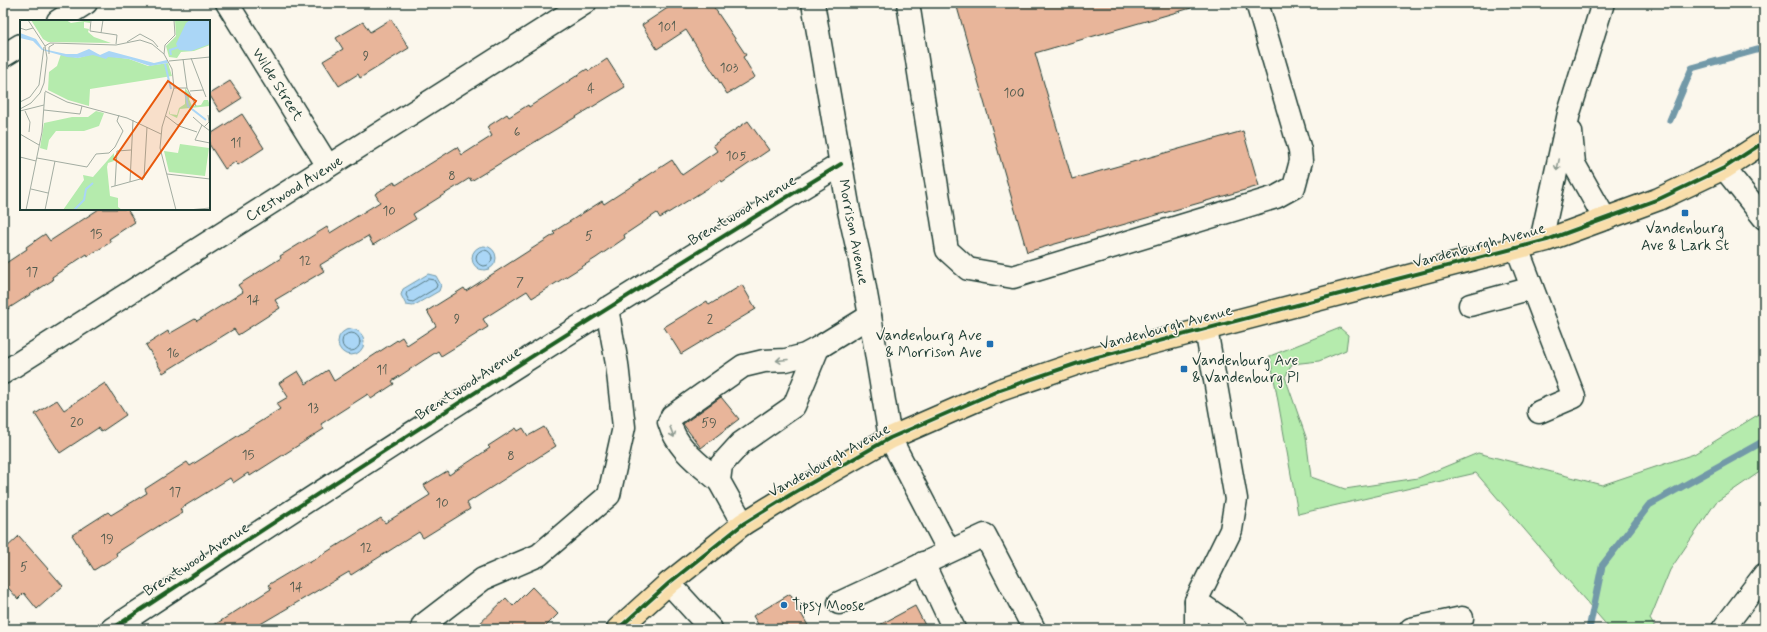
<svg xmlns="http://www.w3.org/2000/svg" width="1767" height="632" font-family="Mynerve,sans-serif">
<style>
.green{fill:#b5ebad;stroke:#6a9470}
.water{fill:#aad6f6;stroke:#7299a8}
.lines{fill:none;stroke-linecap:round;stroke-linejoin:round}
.shore{stroke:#577a82;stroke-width:1}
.stream{stroke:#7299a8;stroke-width:7}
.building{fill:#e8b59a;stroke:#1f3d34}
.minor-casing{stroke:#1f3d34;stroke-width:25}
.major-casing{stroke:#1f3d34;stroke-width:25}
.minor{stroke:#fbf7ec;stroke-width:22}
.major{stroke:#f8deab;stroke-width:22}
.cycleway-casing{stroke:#fbf7ec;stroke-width:6}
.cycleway{stroke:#1b5e20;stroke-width:4}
.oneway{stroke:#8d9a90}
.poi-dot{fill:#1f6fb2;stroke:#fbf7ec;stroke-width:1.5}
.labels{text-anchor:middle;stroke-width:3;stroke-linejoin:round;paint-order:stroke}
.number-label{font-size:13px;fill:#515b4e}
.street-label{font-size:15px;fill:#1f3d34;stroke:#fbf7ec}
.poi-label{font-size:15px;fill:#1f3d34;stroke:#fbf7ec;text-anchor:start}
.inset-river{fill:none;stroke:#aad6f6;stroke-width:2}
.inset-road{fill:none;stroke:#a3ada2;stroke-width:1}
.view{fill:#e8590c;fill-opacity:0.15;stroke:#e8590c;stroke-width:2}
.inset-edge{fill:none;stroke:#1f3d34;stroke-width:2}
</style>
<rect width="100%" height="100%" fill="#fbf7ec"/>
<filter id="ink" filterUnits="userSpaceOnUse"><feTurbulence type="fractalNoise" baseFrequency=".025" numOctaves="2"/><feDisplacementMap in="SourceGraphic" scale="8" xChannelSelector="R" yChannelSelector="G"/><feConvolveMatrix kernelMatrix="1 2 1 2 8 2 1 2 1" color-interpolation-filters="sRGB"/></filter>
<g filter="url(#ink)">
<polygon class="green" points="1340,328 1348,335 1346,350 1319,361 1292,364 1285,377 1306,437 1311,477 1345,489 1418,478 1478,453 1602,485 1694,454 1764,411 1764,469 1716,502 1670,570 1650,619 1656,629 1610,629 1476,473 1298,514 1270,356"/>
<g class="water">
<circle cx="484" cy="258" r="12"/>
<polygon points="428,274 436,276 441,285 439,291 413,306 406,305 401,295 403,289"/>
<circle cx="351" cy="342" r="13"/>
</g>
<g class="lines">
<g class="shore">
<circle cx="484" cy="258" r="8"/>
<polygon points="428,279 434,280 437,285 436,288 413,302 409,301 406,295 407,292"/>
<circle cx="351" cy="342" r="9"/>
</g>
<g class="stream">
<polyline points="1670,120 1692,68 1764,48"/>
<polyline points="1589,629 1602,566 1649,505 1764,441"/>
</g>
</g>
<g class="building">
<polygon points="675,3 711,3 746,55 743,57 755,77 727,94 686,30 657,49 642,25"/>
<polygon points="972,3 1190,3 1191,8 1035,53 1072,179 1243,131 1259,186 1027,252 957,7"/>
<polygon points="391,19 409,48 360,78 358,74 339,86 323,61 343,49 336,38 363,22 370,32"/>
<polygon points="607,59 625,87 471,181 470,178 413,214 416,219 373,245 368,236 320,265 324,271 275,300 280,308 238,335 234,329 163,373 146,345 168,331 169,334 195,319 197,321 243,292 238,285 281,258 280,256 327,227 330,233 380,202 375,194 394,182 396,185 457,147 462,155 492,136 487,127 507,114 509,117 528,105 529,107 587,69 589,71"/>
<polygon points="230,81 242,98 220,112 209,94"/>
<polygon points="242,114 264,148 238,165 235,162 225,169 209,144 209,135"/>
<polygon points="748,121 769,150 722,182 721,180 660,218 657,213 624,235 625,238 596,258 532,298 527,291 483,319 488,327 441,356 438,351 392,381 394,384 371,399 368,394 321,424 324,429 250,476 248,473 233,483 230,478 180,509 183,513 166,523 165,522 116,553 117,556 94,570 72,535 108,512 111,515 147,493 145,489 187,462 190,466 280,409 276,404 288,397 279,383 298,371 306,384 328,370 334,381 402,337 407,345 436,326 427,311 464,288 466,291 555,234 553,232 602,201 604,204 672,160 682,175 717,151 713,145"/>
<polygon points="99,209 127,209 135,222 109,239 111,242 88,256 87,254 52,277 53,280 3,312 3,265 27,249 26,247 45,234 50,241"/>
<polygon points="742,285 756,309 681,354 664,327 707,301 709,305"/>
<polygon points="105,383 126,415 101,432 98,428 60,453 35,414 57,400 64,410"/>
<polygon points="721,397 739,419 701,448 683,424"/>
<polygon points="544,427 556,446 467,503 470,509 423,538 419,532 351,575 349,572 252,629 208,629 271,589 268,585 308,561 309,563 381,518 385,523 430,495 424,485 447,471 449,475 490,448 488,446 516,428 518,431 523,428 528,436"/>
<polygon points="19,536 63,586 37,609 24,593 18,599 3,582 3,551"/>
<polygon points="532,587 558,614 543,629 474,629 506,598 513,606"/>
<polygon points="790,594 810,629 761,629 753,616"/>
<polygon points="915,606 927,629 872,629"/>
</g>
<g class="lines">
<defs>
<g id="minor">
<polyline points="227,3 328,166"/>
<polyline points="813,3 849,211 859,255 870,316 890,438 949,551"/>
<polyline points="908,3 947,250 968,269 1013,277 1276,197 1294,187 1301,161 1300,150 1257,3"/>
<polyline points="58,21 86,3"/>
<polyline points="3,56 21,45"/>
<polyline points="1571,132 1574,164 1605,219"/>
<polyline points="1724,168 1764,218"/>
<polyline points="1541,241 1569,113 1603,3"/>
<polyline points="1517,248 1574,397 1539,412"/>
<polyline points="1470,305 1532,288"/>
<polyline points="3,373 585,3"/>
<path d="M719,481C698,463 677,449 669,422L672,416L743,366L764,361L786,360L805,355L818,348"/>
<polyline points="743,524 719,481 721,465 741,443 794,406 818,348 870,316"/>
<polyline points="923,563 954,629"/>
<polyline points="669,583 711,629"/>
<polyline points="1196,601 1237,629"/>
<polyline points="839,603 985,535 1034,629"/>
<path d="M112,629C352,470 595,314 841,164"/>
<polyline points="422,629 423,625 483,579 539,555 609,495 624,427 617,364 607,308"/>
<polyline points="1196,629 1196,601 1231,530 1236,499 1206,329"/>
<polyline points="1411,629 1462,618"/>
<polyline points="1723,629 1764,575"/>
</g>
<polyline id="major" points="618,629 669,583 743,524 790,495 890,438 1000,390 1090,359 1547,240 1659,199 1724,168 1764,142"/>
</defs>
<use href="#minor" class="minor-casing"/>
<use href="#major" class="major-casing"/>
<use href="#minor" class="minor"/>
<use href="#major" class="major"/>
<defs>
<g id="cycleway">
<path d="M112,629C352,470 595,314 841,164"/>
<polyline points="618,629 669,583 743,524 790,495 890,438 1000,390 1090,359 1547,240 1659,199 1724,168 1764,142"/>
</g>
</defs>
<use href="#cycleway" class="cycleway-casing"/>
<use href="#cycleway" class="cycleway"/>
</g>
<defs><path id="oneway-shaft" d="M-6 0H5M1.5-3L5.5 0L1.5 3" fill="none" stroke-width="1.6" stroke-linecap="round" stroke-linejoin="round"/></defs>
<g class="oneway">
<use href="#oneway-shaft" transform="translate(1558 165) rotate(102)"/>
<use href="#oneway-shaft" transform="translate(782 360) rotate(175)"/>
<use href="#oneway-shaft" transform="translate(672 432) rotate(69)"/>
</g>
</g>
<g class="poi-dot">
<rect x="1681" y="209" width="8" height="8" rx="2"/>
<rect x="986" y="340" width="8" height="8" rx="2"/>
<rect x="1180" y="365" width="8" height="8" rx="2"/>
<circle cx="784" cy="605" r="4"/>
</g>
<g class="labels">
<g class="number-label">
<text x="667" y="31">101</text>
<text x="366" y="60">9</text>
<text x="729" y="72">103</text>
<text x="591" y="93">4</text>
<text x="1014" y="97">100</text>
<text x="517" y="136">6</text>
<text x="236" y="147">11</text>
<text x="736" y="160">105</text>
<text x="452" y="180">8</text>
<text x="389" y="215">10</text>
<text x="96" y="238">15</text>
<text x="589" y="240">5</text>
<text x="305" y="265">12</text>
<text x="32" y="276">17</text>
<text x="520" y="286">7</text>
<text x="253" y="304">14</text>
<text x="457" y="323">9</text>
<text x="710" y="323">2</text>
<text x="173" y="357">16</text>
<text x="382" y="374">11</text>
<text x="313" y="412">13</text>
<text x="77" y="426">20</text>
<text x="709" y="427">59</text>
<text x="248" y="459">15</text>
<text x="511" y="460">8</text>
<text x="175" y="496">17</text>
<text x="442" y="507">10</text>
<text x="107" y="543">19</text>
<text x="366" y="552">12</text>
<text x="24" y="571">5</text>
<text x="296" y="591">14</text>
</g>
<g class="street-label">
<text transform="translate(278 84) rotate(58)" y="5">Wilde Street</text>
<text transform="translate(294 188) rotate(-32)" y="5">Crestwood Avenue</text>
<text transform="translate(742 210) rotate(-31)" y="5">Brentwood Avenue</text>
<text transform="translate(854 232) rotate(79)" y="5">Morrison Avenue</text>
<text transform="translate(1479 245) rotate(-15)" y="5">Vandenburgh Avenue</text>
<text transform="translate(1166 327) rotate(-15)" y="5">Vandenburgh Avenue</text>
<text transform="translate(468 383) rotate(-33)" y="5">Brentwood Avenue</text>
<text transform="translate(829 460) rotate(-29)" y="5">Vandenburgh Avenue</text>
<text transform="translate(196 559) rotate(-33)" y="5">Brentwood Avenue</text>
</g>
<g class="poi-label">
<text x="1685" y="233" text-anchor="middle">Vandenburg<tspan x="1685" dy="17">Ave &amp; Lark St</tspan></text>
<text x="982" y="340" text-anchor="end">Vandenburg Ave<tspan x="982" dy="17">&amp; Morrison Ave</tspan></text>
<text x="1192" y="365">Vandenburg Ave<tspan x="1192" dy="17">&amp; Vandenburg Pl</tspan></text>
<text x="792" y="610">Tipsy Moose</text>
</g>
</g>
<g transform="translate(20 20)">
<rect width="190" height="190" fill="#fbf7ec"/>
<path d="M11,0H46L51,3L70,0V3L64,2V8L69,9L68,12L74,17L91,23L28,22L23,19ZM155,0H190V25L174,31L161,32L157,38L149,37L146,26L156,16ZM41,34L58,38L73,34L109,39L128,46L148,43L152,56L70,69L69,86L48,80L28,70L29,52L37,46ZM165,68L170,74L169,79L172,86L181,85L184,80H188L190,86L160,89L157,98L149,94L150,90V94L157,95L159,88L165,84ZM76,91L84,93L79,106L64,111H36L29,120L27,130L20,128L24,103L52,97H68ZM160,124L189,128L185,156L149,152L144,131L158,133ZM94,133V141L88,143L87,147L90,176L98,178V187L102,190H43L64,160L63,155L73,157Z" fill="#b5ebad"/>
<path d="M190,0V24L171,31L159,30L156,24L166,3L170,0ZM0,13L16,19L23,29L46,34H57L69,29L80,35L89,31L134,43L147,40L148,43L130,46L109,39L88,37L86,39L73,35L58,38L47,37L22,30L13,21L0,18Z" fill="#aad6f6"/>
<path class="inset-river" d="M151,35L150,30L159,27M145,44L151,69M165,72L168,86L186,100M54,190L64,180L66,169L73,163"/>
<path class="inset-road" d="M71,0L70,11L97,15L96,24M0,8L6,10L13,8M81,13L83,0M107,22L120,14L133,21L138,27M25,26L30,23L96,25L120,20L132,24L144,34L152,49L154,68L142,107L140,128L156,190M29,34V27L34,24M144,34L145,25L155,15L154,0M171,38L186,77M163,39L167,68L176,86M149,41L190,37M154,68H167M25,71L47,82L107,98L141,114M170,71L183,70M0,82L10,77L19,65L24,27M0,89L11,83L20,73L24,63L27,38L25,26L8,0M24,90L60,94L62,86M0,91L24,85M5,91L10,102L9,112M146,96L159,106L177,112M173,97L182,105M157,105L162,103L166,94M184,107L189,102L188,95M190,111L182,105L175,120L190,123M0,114L19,125M0,137L16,141M17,138L67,147L76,134L89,133L95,127L103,111L97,101L99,95M147,154L190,159M110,162L113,100M95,166L97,131L111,130M91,167L124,158L127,107M11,169L28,173M6,190L22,112L25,72M25,190L35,141M168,190L190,188"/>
<path class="view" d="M148,61L176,81L122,159L94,139Z"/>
<rect width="190" height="190" class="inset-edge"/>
</g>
<rect width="1767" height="632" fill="none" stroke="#fbf7ec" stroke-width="16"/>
<rect x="8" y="8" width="1751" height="616" fill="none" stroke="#1f3d34" stroke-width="1.5" filter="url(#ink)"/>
</svg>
